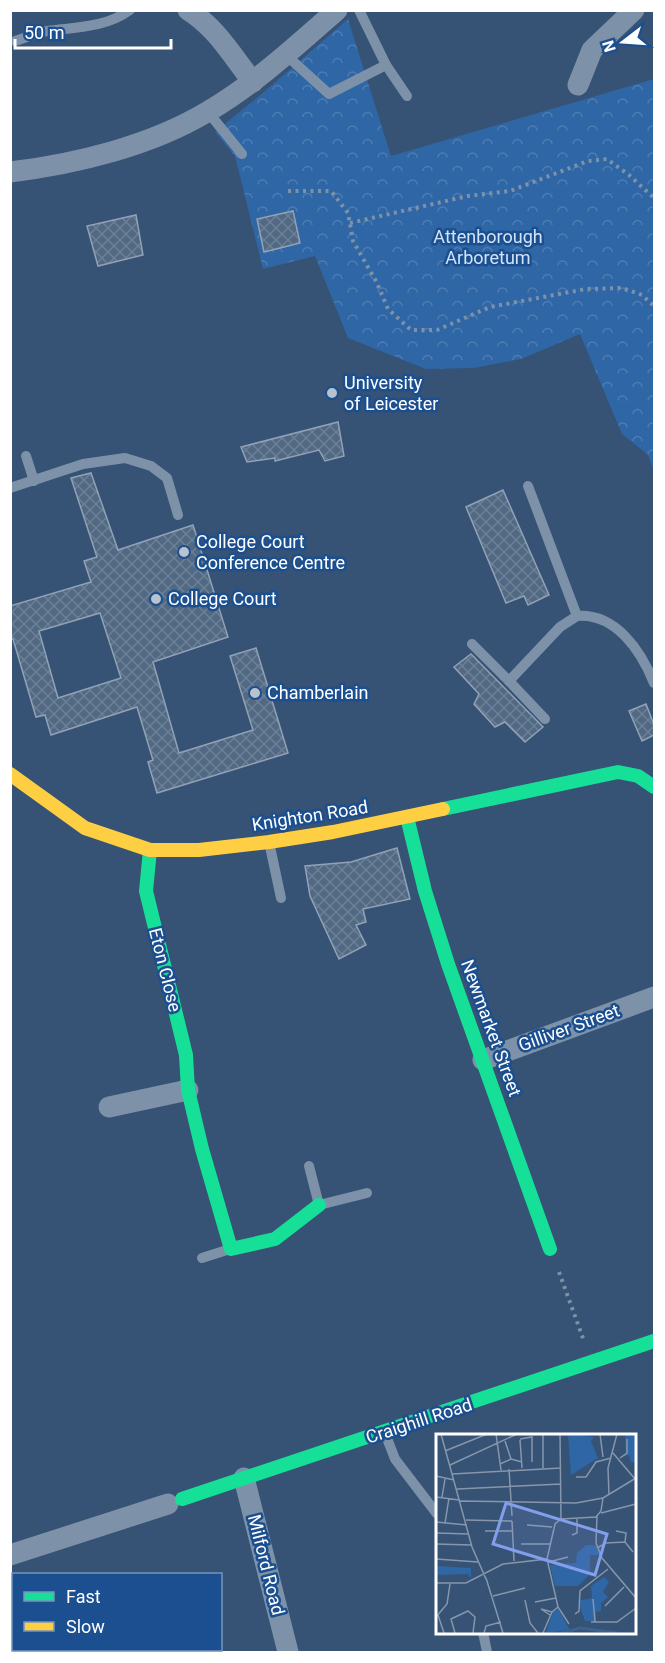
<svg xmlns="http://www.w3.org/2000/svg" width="665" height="1663" font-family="Roboto,sans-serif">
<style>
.forest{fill:url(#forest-crowns)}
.building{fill:url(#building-cross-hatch);stroke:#92a2b6;stroke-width:1.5;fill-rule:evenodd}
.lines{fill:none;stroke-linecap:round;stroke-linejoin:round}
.path{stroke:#7d92a8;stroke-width:4;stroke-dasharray:3 4.5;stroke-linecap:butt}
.lane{stroke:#7d92a8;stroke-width:10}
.street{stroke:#7d92a8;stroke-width:21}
.fast{stroke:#16e098;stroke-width:14}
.slow{stroke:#ffcf43;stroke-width:14}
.poi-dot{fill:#b9c2ce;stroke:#1b4f8f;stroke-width:2}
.labels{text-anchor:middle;stroke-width:5;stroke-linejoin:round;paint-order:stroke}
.park-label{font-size:18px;fill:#cfe3fa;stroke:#1b4f8f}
.poi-label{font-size:18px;fill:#fff;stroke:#1b4f8f;text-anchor:start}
.street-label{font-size:18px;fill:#fff;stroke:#1b4f8f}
.inset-river{fill:none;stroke:#3b618d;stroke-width:3}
.inset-road{fill:none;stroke:#8697ac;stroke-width:1.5}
.view{fill:#839eea;fill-opacity:0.15;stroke:#839eea;stroke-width:3}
.inset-edge{fill:none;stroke:#fff;stroke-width:3}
</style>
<defs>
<pattern id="forest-crowns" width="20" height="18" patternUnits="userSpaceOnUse" patternTransform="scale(1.5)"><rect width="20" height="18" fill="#2f66a5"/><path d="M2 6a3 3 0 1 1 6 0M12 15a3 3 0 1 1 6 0" fill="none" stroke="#4e7db2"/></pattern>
<pattern id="building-cross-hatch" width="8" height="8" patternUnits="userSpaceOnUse" patternTransform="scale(1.5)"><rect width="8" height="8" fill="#526984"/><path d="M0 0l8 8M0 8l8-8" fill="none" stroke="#6c8096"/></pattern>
</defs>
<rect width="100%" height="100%" fill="#365274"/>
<polygon class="forest" points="348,19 391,156 654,79 654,471 648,455 622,434 580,334 521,359 474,368 426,369 348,338 315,256 263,269 235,156 215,132 264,92"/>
<g class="building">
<polygon points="293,211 300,243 264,252 257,219"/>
<polygon points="136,215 143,255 98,266 87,226"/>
<polygon points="338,422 344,456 325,461 319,450 275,461 275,458 247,462 241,447"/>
<path d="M91,473L118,550L193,525L228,637L153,662L179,753L253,730L230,656L256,648L288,753L157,793L148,762L153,760L137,707L51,735L45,715L36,717L13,639L10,640V606L91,582L84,561L97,557L71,478ZM100,613L121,678L58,698L39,631Z"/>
<polygon points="503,490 549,595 528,605 524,596 506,603 466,507"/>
<polygon points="471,654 543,727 525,742 505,722 495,727 474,704 479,694 454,667"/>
<polygon points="646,704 654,725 654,735 642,741 629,711"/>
<polygon points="397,848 410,899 363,909 366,922 356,925 366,945 339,959 310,896 305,866 351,862"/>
</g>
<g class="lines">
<g class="path">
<polyline points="288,191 331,191 348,213 353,241 377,283 388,309 411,330 437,330 490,307 586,289 622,288 642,295 654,306"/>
<polyline points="350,223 468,196 510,191 588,161 607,159 629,175 654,198"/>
<polyline points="559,1272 584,1341"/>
</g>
<g class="lane">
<polyline points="359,10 386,65"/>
<path d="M15,41C25,38 36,33 47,31C76,27 105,28 130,10"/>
<polyline points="286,55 329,94 386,65 407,96"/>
<polyline points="208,112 242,154"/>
<polyline points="26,456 34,481"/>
<path d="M528,486L577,616C616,613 641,651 654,683"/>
<polyline points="10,488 83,464 125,458 151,466 167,478 178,515"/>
<polyline points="472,644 509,681 560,627 577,616"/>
<polyline points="509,681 545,719"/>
<polyline points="269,842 281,898"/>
<polyline points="309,1166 319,1205 367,1193"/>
<polyline points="202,1258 230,1249"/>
<polyline points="385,1433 395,1459 437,1514"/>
<polyline points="483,1632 487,1652"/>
</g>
<g class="street">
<path d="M188,10C216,27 233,57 253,82"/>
<polyline points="578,85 592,50 634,10"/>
<path d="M10,172C76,164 150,146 207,112C255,84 296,46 337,10"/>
<polyline points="483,1060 654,997"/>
<polyline points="109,1107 188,1090"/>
<polyline points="244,1478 288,1652"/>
<polyline points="10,1555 168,1504"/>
</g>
<g class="fast">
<polyline points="443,809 618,772 638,776 654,787"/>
<polyline points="407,817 425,891 448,964 550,1249"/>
<polyline points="150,850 146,891 186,1055 188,1090 202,1149 231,1249 275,1239 319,1205"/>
<polyline points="182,1499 654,1341"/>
</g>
<polyline class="slow" points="10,774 85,828 150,850 199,850 269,842 333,832 443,809"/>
</g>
<g class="poi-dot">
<circle cx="332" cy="393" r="6"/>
<circle cx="184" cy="552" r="6"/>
<circle cx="156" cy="599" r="6"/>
<circle cx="255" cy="693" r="6"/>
</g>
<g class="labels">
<g class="park-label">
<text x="488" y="243">Attenborough<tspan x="488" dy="21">Arboretum</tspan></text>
</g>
<g class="poi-label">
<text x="344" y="389">University<tspan x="344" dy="21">of Leicester</tspan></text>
<text x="196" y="548">College Court<tspan x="196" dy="21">Conference Centre</tspan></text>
<text x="168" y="605">College Court</text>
<text x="267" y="699">Chamberlain</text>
</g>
<g class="street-label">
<text transform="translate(310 816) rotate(-9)" y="6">Knighton Road</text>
<text transform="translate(165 970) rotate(76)" y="6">Eton Close</text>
<text transform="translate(491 1028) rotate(70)" y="6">Newmarket Street</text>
<text transform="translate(569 1028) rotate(-20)" y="6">Gilliver Street</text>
<text transform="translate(419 1421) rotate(-18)" y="6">Craighill Road</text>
<text transform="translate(266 1565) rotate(76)" y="6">Milford Road</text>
</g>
</g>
<g transform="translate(436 1434)">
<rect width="200" height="200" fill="#365274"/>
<path d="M189,0H199V28L195,29L193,21L185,23L190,19ZM168,143L173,148L167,158L172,163L165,169V177L160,178V187H149L142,167L156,164L155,152Z" fill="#2f66a5"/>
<path d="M150,111H159L164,121H154V140L142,152H119L114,131L140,129L141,119Z" fill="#2f66a5"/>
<path d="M122,175L134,196L110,199L117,178Z" fill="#2f66a5"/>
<path d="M132,0L158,3L155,7L162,24L135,41ZM0,132L35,134V145L32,140L0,141Z" fill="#2f66a5"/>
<path class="inset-river" d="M126,199L144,194L182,199"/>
<path class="inset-road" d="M5,0L36,113L50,145M60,0L65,36M107,0V34M124,0L125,85M164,0L167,23M84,5L96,3V28M84,6L86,34M69,7L75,25M9,17L51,0M177,19L199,45M184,24L191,19V5M64,30L75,25L86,28M14,31L81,0M73,35L76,82M16,40L125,34M0,42L18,46M140,43H150L160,28L175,24M21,55L125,50M173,61L172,34L181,0M0,63L23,66M6,63L9,45M24,67L140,69L167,64L200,44M165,79L200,70M161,82L160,109L166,124L200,164M30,86L76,87M76,87L78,127M0,88L31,91M9,89L13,64M91,91L116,93M49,97H76M180,97L190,99L189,108M0,99L33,100M136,101L141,99V84M0,110L35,111M85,110H114M161,114L170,109L189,108L197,118M0,125L42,128M111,125L122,173L133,190M113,128L132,123M50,144L67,199M0,149H30L67,130L111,125L119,90L125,85L160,83L165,77L167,64M57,162L89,154M157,165L159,188M89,166L94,189L102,199M99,168L120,164M169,172L188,153M139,180L143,177L144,157L172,135M2,181L8,199M114,181L105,175L116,178M0,183L11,170L14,150M155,188H181L200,174M19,199L15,185L32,177L39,183L37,199M48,199L50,192L65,188M107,199L116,178L122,173"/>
<path class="view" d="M70,69L171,100L159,141L57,110Z"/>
<rect width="200" height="200" class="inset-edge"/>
</g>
<rect width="665" height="1663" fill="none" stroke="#ffffff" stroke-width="24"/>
<rect x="12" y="1573" width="210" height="78" fill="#1b4f8f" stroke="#7695bc" stroke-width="1.5"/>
<rect x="24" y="1592" width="30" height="9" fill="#16e098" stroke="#7695bc" stroke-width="1.5"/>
<text x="66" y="1603" font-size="18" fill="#ffffff">Fast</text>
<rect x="24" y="1622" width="30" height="9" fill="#ffcf43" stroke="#7695bc" stroke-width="1.5"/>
<text x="66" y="1633" font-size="18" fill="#ffffff">Slow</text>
<g transform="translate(623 42) rotate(253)" stroke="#1b4f8f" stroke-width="4.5" paint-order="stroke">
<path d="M0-4.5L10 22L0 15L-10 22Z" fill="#ffffff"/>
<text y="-9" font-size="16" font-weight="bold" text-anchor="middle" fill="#ffffff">N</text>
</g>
<path d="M15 39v9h156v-9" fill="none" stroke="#ffffff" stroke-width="3"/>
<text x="24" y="39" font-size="18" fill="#ffffff" stroke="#1b4f8f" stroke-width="4.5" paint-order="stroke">50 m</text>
</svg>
